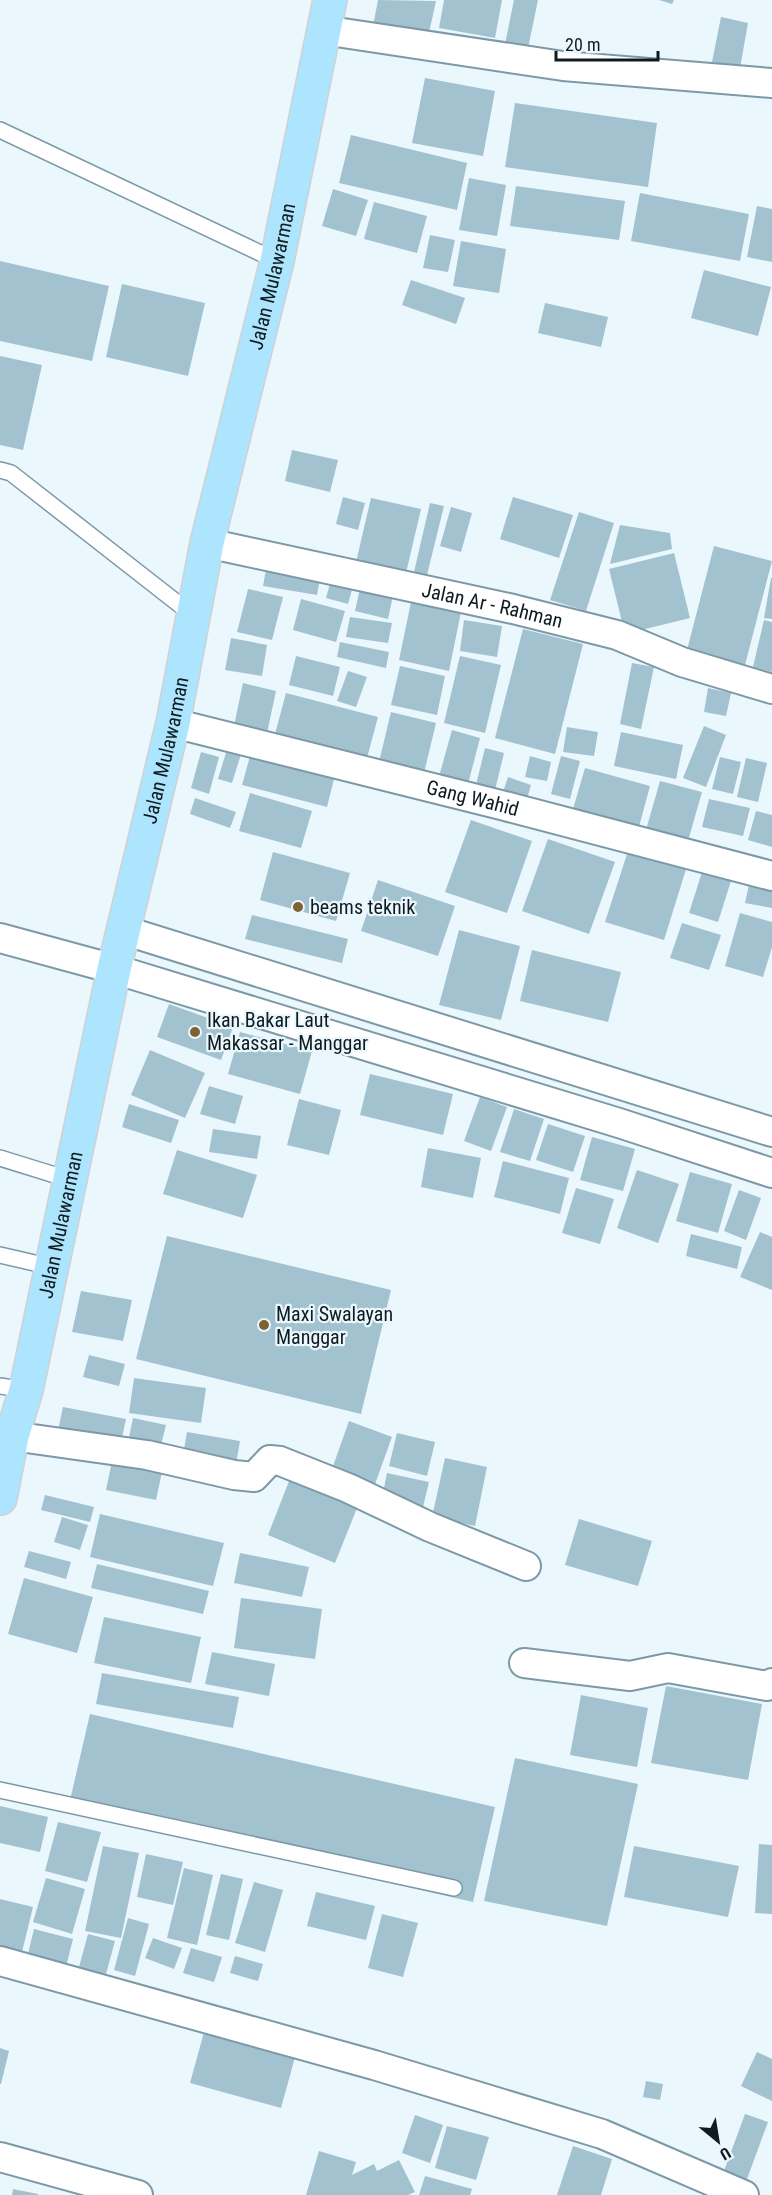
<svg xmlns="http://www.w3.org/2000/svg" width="772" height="2195" font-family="'Roboto Condensed',sans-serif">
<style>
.building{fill:#a3c2d0}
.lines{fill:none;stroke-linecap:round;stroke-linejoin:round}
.service-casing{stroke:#7c99a7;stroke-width:18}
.minor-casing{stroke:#7c99a7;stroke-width:32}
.primary-casing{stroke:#cfd1d2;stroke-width:36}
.service{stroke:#fff;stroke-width:15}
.minor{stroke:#fff;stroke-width:28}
.primary{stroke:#ade5fe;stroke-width:33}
.poi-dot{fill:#7d6234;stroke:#eaf7fd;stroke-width:2}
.labels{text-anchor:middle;stroke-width:4.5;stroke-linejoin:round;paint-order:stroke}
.street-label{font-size:20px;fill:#101b20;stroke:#eaf7fd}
.poi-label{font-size:20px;fill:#101b20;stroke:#eaf7fd;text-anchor:start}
</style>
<rect width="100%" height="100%" fill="#eaf7fd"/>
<g class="building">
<polygon points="378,0 436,1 428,37 373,26"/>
<polygon points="444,0 502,0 495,38 439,28"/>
<polygon points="514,0 538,0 527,53 504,49"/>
<polygon points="659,0 674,0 672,4"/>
<polygon points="721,17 748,23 740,68 712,62"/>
<polygon points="425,78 495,91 483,156 412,143"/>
<polygon points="515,103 657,123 648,187 505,167"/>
<polygon points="351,135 467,163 457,210 339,183"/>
<polygon points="469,178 506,185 497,236 459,230"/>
<polygon points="516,186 625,201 619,240 510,226"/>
<polygon points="333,189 368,200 356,236 322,226"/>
<polygon points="640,193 749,214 740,261 631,241"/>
<polygon points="374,202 427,216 417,253 364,239"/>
<polygon points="757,206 772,209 772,262 747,257"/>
<polygon points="430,235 455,240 448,272 423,268"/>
<polygon points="461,241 506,249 499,293 453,286"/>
<polygon points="0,261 109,286 92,361 0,341"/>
<polygon points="704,270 771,287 758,336 691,318"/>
<polygon points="411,280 465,298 456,324 402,305"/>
<polygon points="122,284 205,303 188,376 106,357"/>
<polygon points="545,303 608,317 601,347 538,333"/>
<polygon points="0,356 42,365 23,450 0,445"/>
<polygon points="292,450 338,460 330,492 285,481"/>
<polygon points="343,497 365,503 358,530 336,524"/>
<polygon points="513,497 573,515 559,558 500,539"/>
<polygon points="371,498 421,509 406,573 356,562"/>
<polygon points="430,503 444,506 427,575 414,572"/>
<polygon points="451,507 472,513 461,552 440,546"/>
<polygon points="579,512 614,523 586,611 550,600"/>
<polygon points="620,525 670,533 672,549 610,564"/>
<polygon points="714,546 772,561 745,665 687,650"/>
<polygon points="674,553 690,618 625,634 609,569"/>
<polygon points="267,564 321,574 317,595 263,586"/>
<polygon points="332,576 354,582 348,604 326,598"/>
<polygon points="771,578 772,578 772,619 764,618"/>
<polygon points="361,584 394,591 388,619 355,611"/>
<polygon points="248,589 283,597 272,640 237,632"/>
<polygon points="301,599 345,611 336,642 293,630"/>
<polygon points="411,602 461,612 449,671 399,660"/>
<polygon points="350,617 392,623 388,643 346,637"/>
<polygon points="464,620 502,626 497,657 460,651"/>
<polygon points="764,620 772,622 772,672 753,667"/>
<polygon points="523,629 583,644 555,754 495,738"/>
<polygon points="231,638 267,645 262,676 225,670"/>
<polygon points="340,642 389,652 386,668 337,657"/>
<polygon points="296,656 340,667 333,696 289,685"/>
<polygon points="460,656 501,665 485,733 444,723"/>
<polygon points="632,663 654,667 641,729 620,724"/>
<polygon points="400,666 445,676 437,715 391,705"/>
<polygon points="348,671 367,677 356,707 337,701"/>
<polygon points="243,683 276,691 267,733 234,726"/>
<polygon points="708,688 731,693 726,716 704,712"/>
<polygon points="286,693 378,717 367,758 275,734"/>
<polygon points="391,712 436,723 424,773 379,762"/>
<polygon points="704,726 726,735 706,787 683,778"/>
<polygon points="567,727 598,732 594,756 563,752"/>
<polygon points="452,730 480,738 467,788 438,780"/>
<polygon points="621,732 683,745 676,779 614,766"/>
<polygon points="228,746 242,751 232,783 218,779"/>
<polygon points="485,748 504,753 495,790 476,785"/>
<polygon points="252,749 336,771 327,807 242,785"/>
<polygon points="201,752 219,757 209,794 191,788"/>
<polygon points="530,756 551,762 547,781 525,777"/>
<polygon points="561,756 580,761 570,799 551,794"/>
<polygon points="720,757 741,762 733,794 712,789"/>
<polygon points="746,758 767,763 758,802 737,797"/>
<polygon points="585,768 650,786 639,827 573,809"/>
<polygon points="508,777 531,785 525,806 501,798"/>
<polygon points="660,781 702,792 688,841 646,830"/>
<polygon points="250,793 312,811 301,848 239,831"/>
<polygon points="195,798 236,812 230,828 190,814"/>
<polygon points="709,799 750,808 743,836 702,827"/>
<polygon points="756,811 772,815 772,847 748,840"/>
<polygon points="471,820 532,841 507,913 445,892"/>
<polygon points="548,839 615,862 589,934 522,911"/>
<polygon points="629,848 687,866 664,940 605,922"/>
<polygon points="273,852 350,873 336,921 260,900"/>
<polygon points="702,872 731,881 718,922 689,913"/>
<polygon points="378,880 455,906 438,956 361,931"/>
<polygon points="750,880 772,884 772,908 745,903"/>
<polygon points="740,913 772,922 772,947 763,977 725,966"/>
<polygon points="252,915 348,939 342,963 245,939"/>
<polygon points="682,923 721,935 709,970 670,958"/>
<polygon points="459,930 520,946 501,1020 439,1005"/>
<polygon points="532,950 621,972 608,1022 520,1001"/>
<polygon points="169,1004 233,1027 221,1060 157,1037"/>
<polygon points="240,1032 312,1051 300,1094 228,1074"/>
<polygon points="150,1050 205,1073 185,1118 131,1095"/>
<polygon points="370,1074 453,1094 443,1135 360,1115"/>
<polygon points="209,1086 243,1096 235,1124 200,1114"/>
<polygon points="480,1097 507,1107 491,1151 464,1141"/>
<polygon points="299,1099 341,1110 329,1155 287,1145"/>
<polygon points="129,1104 179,1120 171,1143 122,1127"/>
<polygon points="514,1109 544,1119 530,1161 500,1152"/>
<polygon points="548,1124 585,1136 573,1172 536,1160"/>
<polygon points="213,1129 261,1136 257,1159 209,1152"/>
<polygon points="592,1137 635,1149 623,1191 580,1180"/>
<polygon points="428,1148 481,1158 473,1198 421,1187"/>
<polygon points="177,1150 257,1175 243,1218 163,1194"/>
<polygon points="503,1161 569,1178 560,1214 494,1197"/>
<polygon points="637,1170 679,1184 658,1243 617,1228"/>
<polygon points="690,1172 732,1184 718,1233 676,1221"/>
<polygon points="576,1188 614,1199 600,1244 562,1233"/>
<polygon points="739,1190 761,1198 746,1240 724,1231"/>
<polygon points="760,1232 772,1237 772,1290 740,1277"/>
<polygon points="691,1234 742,1247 737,1269 686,1256"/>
<polygon points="167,1236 391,1290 361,1414 136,1359"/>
<polygon points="81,1291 132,1300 123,1341 72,1332"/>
<polygon points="89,1355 125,1364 119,1386 83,1377"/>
<polygon points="134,1378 206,1388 201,1423 129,1413"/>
<polygon points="63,1407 126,1419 120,1447 57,1435"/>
<polygon points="133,1418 166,1425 160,1449 128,1442"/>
<polygon points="349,1421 392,1437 375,1484 332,1469"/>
<polygon points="187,1432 240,1441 236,1464 183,1455"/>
<polygon points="397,1433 435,1442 427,1476 389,1466"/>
<polygon points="445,1458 487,1467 475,1526 432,1517"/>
<polygon points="112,1461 162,1472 156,1500 106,1490"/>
<polygon points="387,1473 429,1482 423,1507 382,1498"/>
<polygon points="291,1476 359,1503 335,1563 268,1535"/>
<polygon points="45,1495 94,1507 90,1522 41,1510"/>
<polygon points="100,1514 224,1543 213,1586 90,1557"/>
<polygon points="62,1517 88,1525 80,1550 54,1542"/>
<polygon points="579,1519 652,1541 638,1586 565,1565"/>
<polygon points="29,1551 71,1562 66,1579 24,1567"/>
<polygon points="240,1553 309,1567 302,1597 234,1583"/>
<polygon points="97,1564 209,1591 203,1614 91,1588"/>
<polygon points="24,1578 93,1597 77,1653 8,1634"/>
<polygon points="241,1598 322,1609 315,1659 234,1648"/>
<polygon points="104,1617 201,1637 191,1683 94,1663"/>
<polygon points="212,1652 275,1664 269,1696 205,1684"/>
<polygon points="102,1673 239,1697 233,1728 96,1704"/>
<polygon points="666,1686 762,1704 748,1780 651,1763"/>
<polygon points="581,1695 648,1708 637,1767 570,1755"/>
<polygon points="90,1714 495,1807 473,1902 68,1809"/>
<polygon points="515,1758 638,1784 607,1926 484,1901"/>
<polygon points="0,1806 48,1817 40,1852 0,1843"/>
<polygon points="58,1822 101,1832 87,1882 45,1871"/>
<polygon points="759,1844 772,1845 772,1914 755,1913"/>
<polygon points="103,1846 139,1853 121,1938 85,1931"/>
<polygon points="634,1846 739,1866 728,1917 624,1897"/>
<polygon points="146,1854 183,1862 173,1905 137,1897"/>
<polygon points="184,1868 213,1875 197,1945 167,1938"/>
<polygon points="221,1874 243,1879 229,1940 206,1935"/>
<polygon points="46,1878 85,1889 72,1934 33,1922"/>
<polygon points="254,1882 283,1890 265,1952 235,1943"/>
<polygon points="316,1892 375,1906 366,1940 307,1926"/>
<polygon points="0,1899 33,1907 21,1956 0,1952"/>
<polygon points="382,1914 418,1923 403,1977 368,1968"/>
<polygon points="128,1918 149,1924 135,1976 114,1970"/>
<polygon points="34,1929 73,1939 66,1967 27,1958"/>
<polygon points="88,1934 115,1941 106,1974 79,1967"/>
<polygon points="153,1938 182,1948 174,1969 145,1958"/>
<polygon points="191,1948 222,1957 214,1982 183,1973"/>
<polygon points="235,1956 263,1964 258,1981 230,1973"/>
<polygon points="206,2025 297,2050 281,2108 190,2083"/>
<polygon points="0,2048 9,2051 1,2084 0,2084"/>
<polygon points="757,2052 772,2059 772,2101 741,2086"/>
<polygon points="646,2081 663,2084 660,2100 643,2097"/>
<polygon points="745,2114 768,2122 747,2179 724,2171"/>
<polygon points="415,2115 443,2125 430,2163 402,2153"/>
<polygon points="447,2126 489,2137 476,2180 435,2168"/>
<polygon points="573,2146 612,2159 601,2195 557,2195"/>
<polygon points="319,2151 356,2162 352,2175 374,2164 377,2171 399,2160 415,2192 408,2195 306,2195"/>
<polygon points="425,2176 472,2189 470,2195 419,2195"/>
<polygon points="13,2189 38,2194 38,2195 12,2195"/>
</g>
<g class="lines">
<defs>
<g id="service">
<polyline points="0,130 277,261"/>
<polyline points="0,470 11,473 194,616"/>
<polyline points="0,1158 71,1180"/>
<polyline points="0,1255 52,1267"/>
<polyline points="0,1386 26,1390"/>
<polyline points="0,1790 454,1888"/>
</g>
<g id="minor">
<polyline points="323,30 563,66 772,83"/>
<path id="s1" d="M207,543L513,609L617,635L682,662L772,689"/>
<path id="s2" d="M173,723L501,805L772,876"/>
<polyline points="123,930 772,1132"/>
<polyline points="0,938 114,969 619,1123 772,1173"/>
<polyline points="12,1436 147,1455 234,1475 254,1477 270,1460 280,1461 348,1488 430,1527 526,1566"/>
<polyline points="524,1663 630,1676 668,1668 767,1686 772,1683"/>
<polyline points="0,1961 374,2065 602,2134 744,2195"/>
<polyline points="0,2157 138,2195"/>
</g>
<g id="primary">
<path id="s3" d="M0,1498L12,1436L26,1390L114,969L173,723L207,543L277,261L330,0"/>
</g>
</defs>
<use href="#service" class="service-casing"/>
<use href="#minor" class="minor-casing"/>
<use href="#primary" class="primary-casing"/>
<use href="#service" class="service"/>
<use href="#minor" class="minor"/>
<use href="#primary" class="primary"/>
</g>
<g class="poi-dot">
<circle cx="298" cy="907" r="6"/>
<circle cx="195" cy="1032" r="6"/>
<circle cx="264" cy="1325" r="6"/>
</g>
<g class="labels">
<g class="street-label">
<text dy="7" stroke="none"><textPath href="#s3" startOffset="1252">Jalan Mulawarman</textPath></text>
<text dy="7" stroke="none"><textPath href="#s1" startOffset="292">Jalan Ar - Rahman</textPath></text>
<text dy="7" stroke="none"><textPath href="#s3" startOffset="766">Jalan Mulawarman</textPath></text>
<text dy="7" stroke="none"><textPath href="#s2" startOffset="309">Gang Wahid</textPath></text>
<text dy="7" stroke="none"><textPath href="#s3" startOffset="280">Jalan Mulawarman</textPath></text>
</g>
<g class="poi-label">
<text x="310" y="914">beams teknik</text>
<text x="207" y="1027">Ikan Bakar Laut<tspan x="207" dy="23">Makassar - Manggar</tspan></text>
<text x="276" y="1321">Maxi Swalayan<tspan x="276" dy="23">Manggar</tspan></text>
</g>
</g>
<g transform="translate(718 2141) rotate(150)" stroke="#eaf7fd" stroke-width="4.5" paint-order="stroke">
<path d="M0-4.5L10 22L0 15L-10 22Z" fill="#101b20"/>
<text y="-9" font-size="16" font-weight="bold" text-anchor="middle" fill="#101b20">U</text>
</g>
<path d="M556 51v9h102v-9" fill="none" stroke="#101b20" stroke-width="3"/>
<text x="565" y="51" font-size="18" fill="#101b20" stroke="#eaf7fd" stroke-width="4.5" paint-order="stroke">20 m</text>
</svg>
